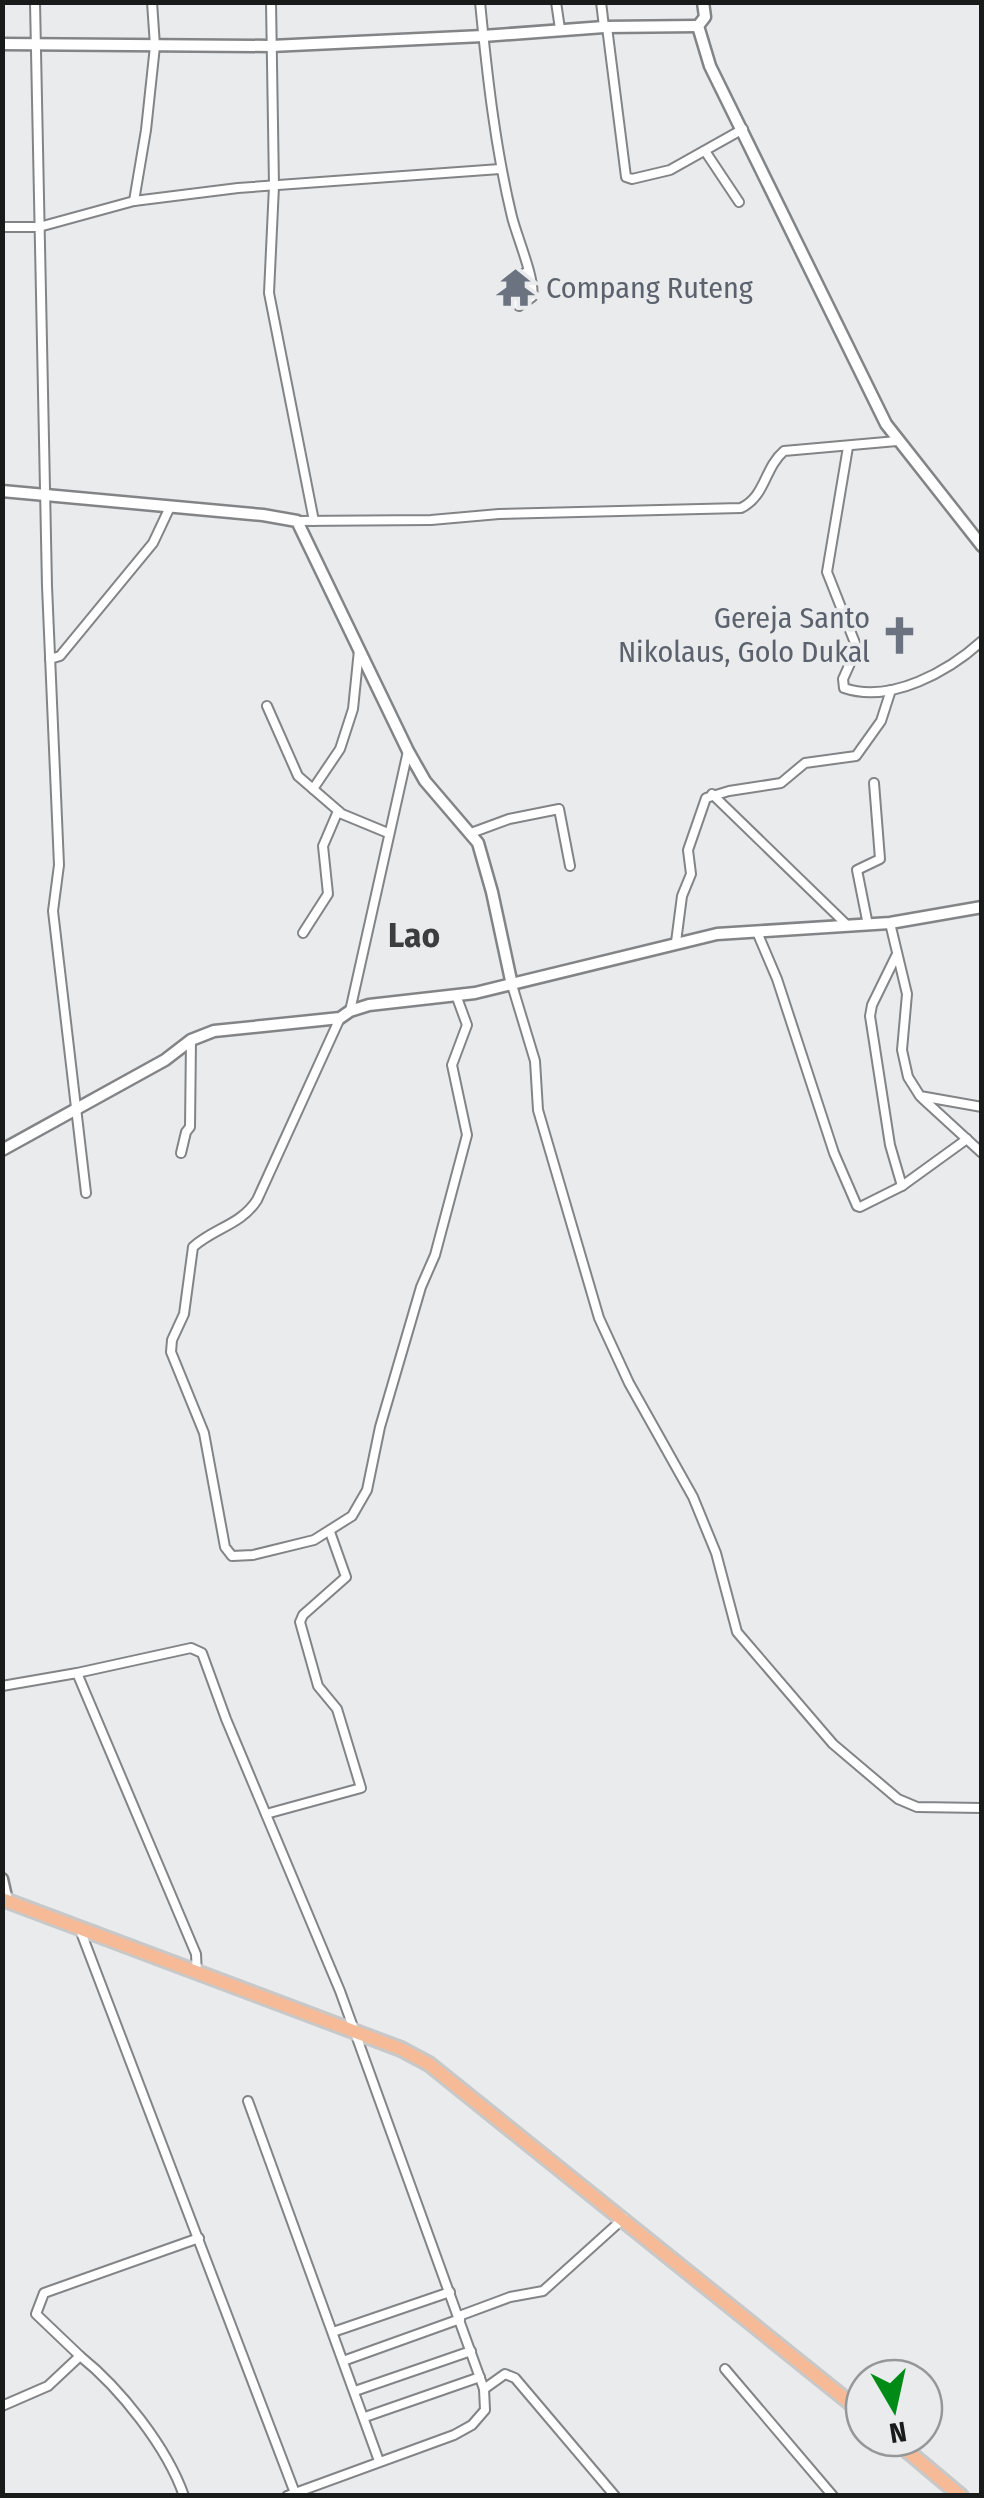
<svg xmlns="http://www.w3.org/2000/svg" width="984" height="2498" font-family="'Fira Sans Condensed',sans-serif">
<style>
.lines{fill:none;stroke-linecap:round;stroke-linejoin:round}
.minor-casing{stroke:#838486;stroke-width:12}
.tertiary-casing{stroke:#838486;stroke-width:15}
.trunk-casing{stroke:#c8c8c8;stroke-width:18}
.minor{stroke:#fff;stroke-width:8}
.tertiary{stroke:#fff;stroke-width:10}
.trunk{stroke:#f6ba97;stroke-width:12}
.labels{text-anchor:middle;stroke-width:8;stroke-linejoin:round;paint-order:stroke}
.worship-label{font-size:30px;fill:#5b616d;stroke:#e9ebec;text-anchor:start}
.quarter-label{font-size:35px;font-weight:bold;fill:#3c3d3e;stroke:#e9ebec}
</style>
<rect width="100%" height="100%" fill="#e9ebec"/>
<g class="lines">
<defs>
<g id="minor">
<polyline points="35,2 47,586 59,865 53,911 86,1193"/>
<polyline points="271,2 274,186 269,293 314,521"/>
<path d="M480,2C487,74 495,147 512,217C517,237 536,281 532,297L519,306L513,302C508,287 515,278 528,271"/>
<polyline points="556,2 560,29"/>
<polyline points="601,2 604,27"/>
<polyline points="607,27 626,177 632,179 670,170 743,129"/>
<polyline points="705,151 739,202"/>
<polyline points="134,201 146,130 155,46 152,2"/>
<polyline points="2,227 39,227 134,201 238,188 500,169"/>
<path d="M848,447L827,572L857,648L843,679L844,688C891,704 949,671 982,641"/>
<path d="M297,521L431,520L499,514L741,508C766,496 764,468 784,451L897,441"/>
<polyline points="50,659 60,656 153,543 170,507"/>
<polyline points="267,706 298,776 342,814 388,833"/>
<polyline points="313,789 340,749 353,709 359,650"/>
<polyline points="712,794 848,926"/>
<polyline points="471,833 509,819 559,809 570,866"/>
<polyline points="890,923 907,994 902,1050 908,1077 920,1096 982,1107"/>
<polyline points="868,925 857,870 880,859 874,783"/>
<polyline points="757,932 777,979 834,1153 857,1206 860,1207 902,1186 967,1139"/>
<polyline points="303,933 328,894 323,846 338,811"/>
<polyline points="676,942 682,896 691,874 688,850 706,798 729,791 781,783 805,763 856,756 881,721 891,690"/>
<polyline points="896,956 872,1005 870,1016 890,1145 902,1186"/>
<polyline points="512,985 535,1061 538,1110 599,1318 629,1383 693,1497 716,1553 737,1632 833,1744 898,1799 917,1807 982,1808"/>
<polyline points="350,1011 408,751"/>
<path d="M340,1018L257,1200C241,1225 214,1228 193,1247L184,1314L172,1340L171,1352L204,1433L225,1547L232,1556L253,1555L314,1540L352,1516L367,1490L380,1427L421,1287L435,1255L467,1135L452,1065L467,1025L456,995"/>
<polyline points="922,1098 982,1153"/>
<polyline points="181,1153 186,1132 190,1127 191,1040"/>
<polyline points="77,1673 191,1648 202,1653 226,1719 340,1991 484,2389 485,2410 472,2425 454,2435 287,2496"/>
<polyline points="2,1686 77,1673 196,1954 197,1974"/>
<polyline points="266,1814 361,1788 337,1709 318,1686 300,1622 303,1615 346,1577 330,1532"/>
<polyline points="79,1927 295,2493"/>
<polyline points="248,2101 379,2461"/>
<polyline points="459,2316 510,2297 543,2291 624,2218"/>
<polyline points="333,2332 450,2292"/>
<polyline points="80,2356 36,2314 44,2293 199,2238"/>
<polyline points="343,2361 460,2319"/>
<polyline points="725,2369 833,2496"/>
<polyline points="484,2389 505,2374 515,2378 615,2496"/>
<polyline points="355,2391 471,2351"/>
<path d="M2,2406L48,2386L80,2356C120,2388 167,2447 184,2496"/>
<polyline points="365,2417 480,2377"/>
</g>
<g id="tertiary">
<polyline points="703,2 705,17 698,26 710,66 886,424 982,546"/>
<polyline points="2,44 271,46 483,36 604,27 698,26"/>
<polyline points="2,491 263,515 297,521 408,751 425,781 478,843 492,892 512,985"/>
<polyline points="2,1150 165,1060 191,1040 214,1031 340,1018 350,1011 369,1005 475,993 717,934 890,923 982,907"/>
<polyline points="2,1879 7,1901"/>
</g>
<g id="trunk">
<polyline points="2,1899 401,2049 429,2064 864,2414"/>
<polyline points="892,2438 961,2496"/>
</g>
</defs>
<use href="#minor" class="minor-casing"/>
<use href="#tertiary" class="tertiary-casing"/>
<use href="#trunk" class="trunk-casing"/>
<use href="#minor" class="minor"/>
<use href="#tertiary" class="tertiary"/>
<use href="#trunk" class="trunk"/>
</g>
<defs>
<symbol id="temple-bare" viewBox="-9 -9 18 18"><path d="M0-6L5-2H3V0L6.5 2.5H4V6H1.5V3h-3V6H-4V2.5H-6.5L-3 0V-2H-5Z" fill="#6b7280" stroke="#e9ebec" stroke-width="2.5" paint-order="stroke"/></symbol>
<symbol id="church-bare" viewBox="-9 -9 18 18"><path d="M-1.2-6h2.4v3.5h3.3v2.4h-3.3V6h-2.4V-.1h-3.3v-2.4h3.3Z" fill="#6b7280" stroke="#e9ebec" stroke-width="2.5" paint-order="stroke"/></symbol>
</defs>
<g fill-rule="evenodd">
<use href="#temple-bare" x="488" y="260" width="55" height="55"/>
<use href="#church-bare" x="872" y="608" width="55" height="55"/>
</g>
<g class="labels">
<g class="worship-label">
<text x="546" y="298">Compang Ruteng</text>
<text x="870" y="628" text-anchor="end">Gereja Santo<tspan x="870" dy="34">Nikolaus, Golo Dukal</tspan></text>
</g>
<g class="quarter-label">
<text x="414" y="947">Lao</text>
</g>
</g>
<rect width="984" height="2498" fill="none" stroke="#191a1a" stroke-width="10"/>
<g transform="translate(894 2408) rotate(171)"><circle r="48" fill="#e9ebec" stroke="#969798" stroke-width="2.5"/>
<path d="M0-8L18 38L0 25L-18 38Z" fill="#008a16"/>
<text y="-15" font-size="28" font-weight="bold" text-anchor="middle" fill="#191a1a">N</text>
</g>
</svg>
